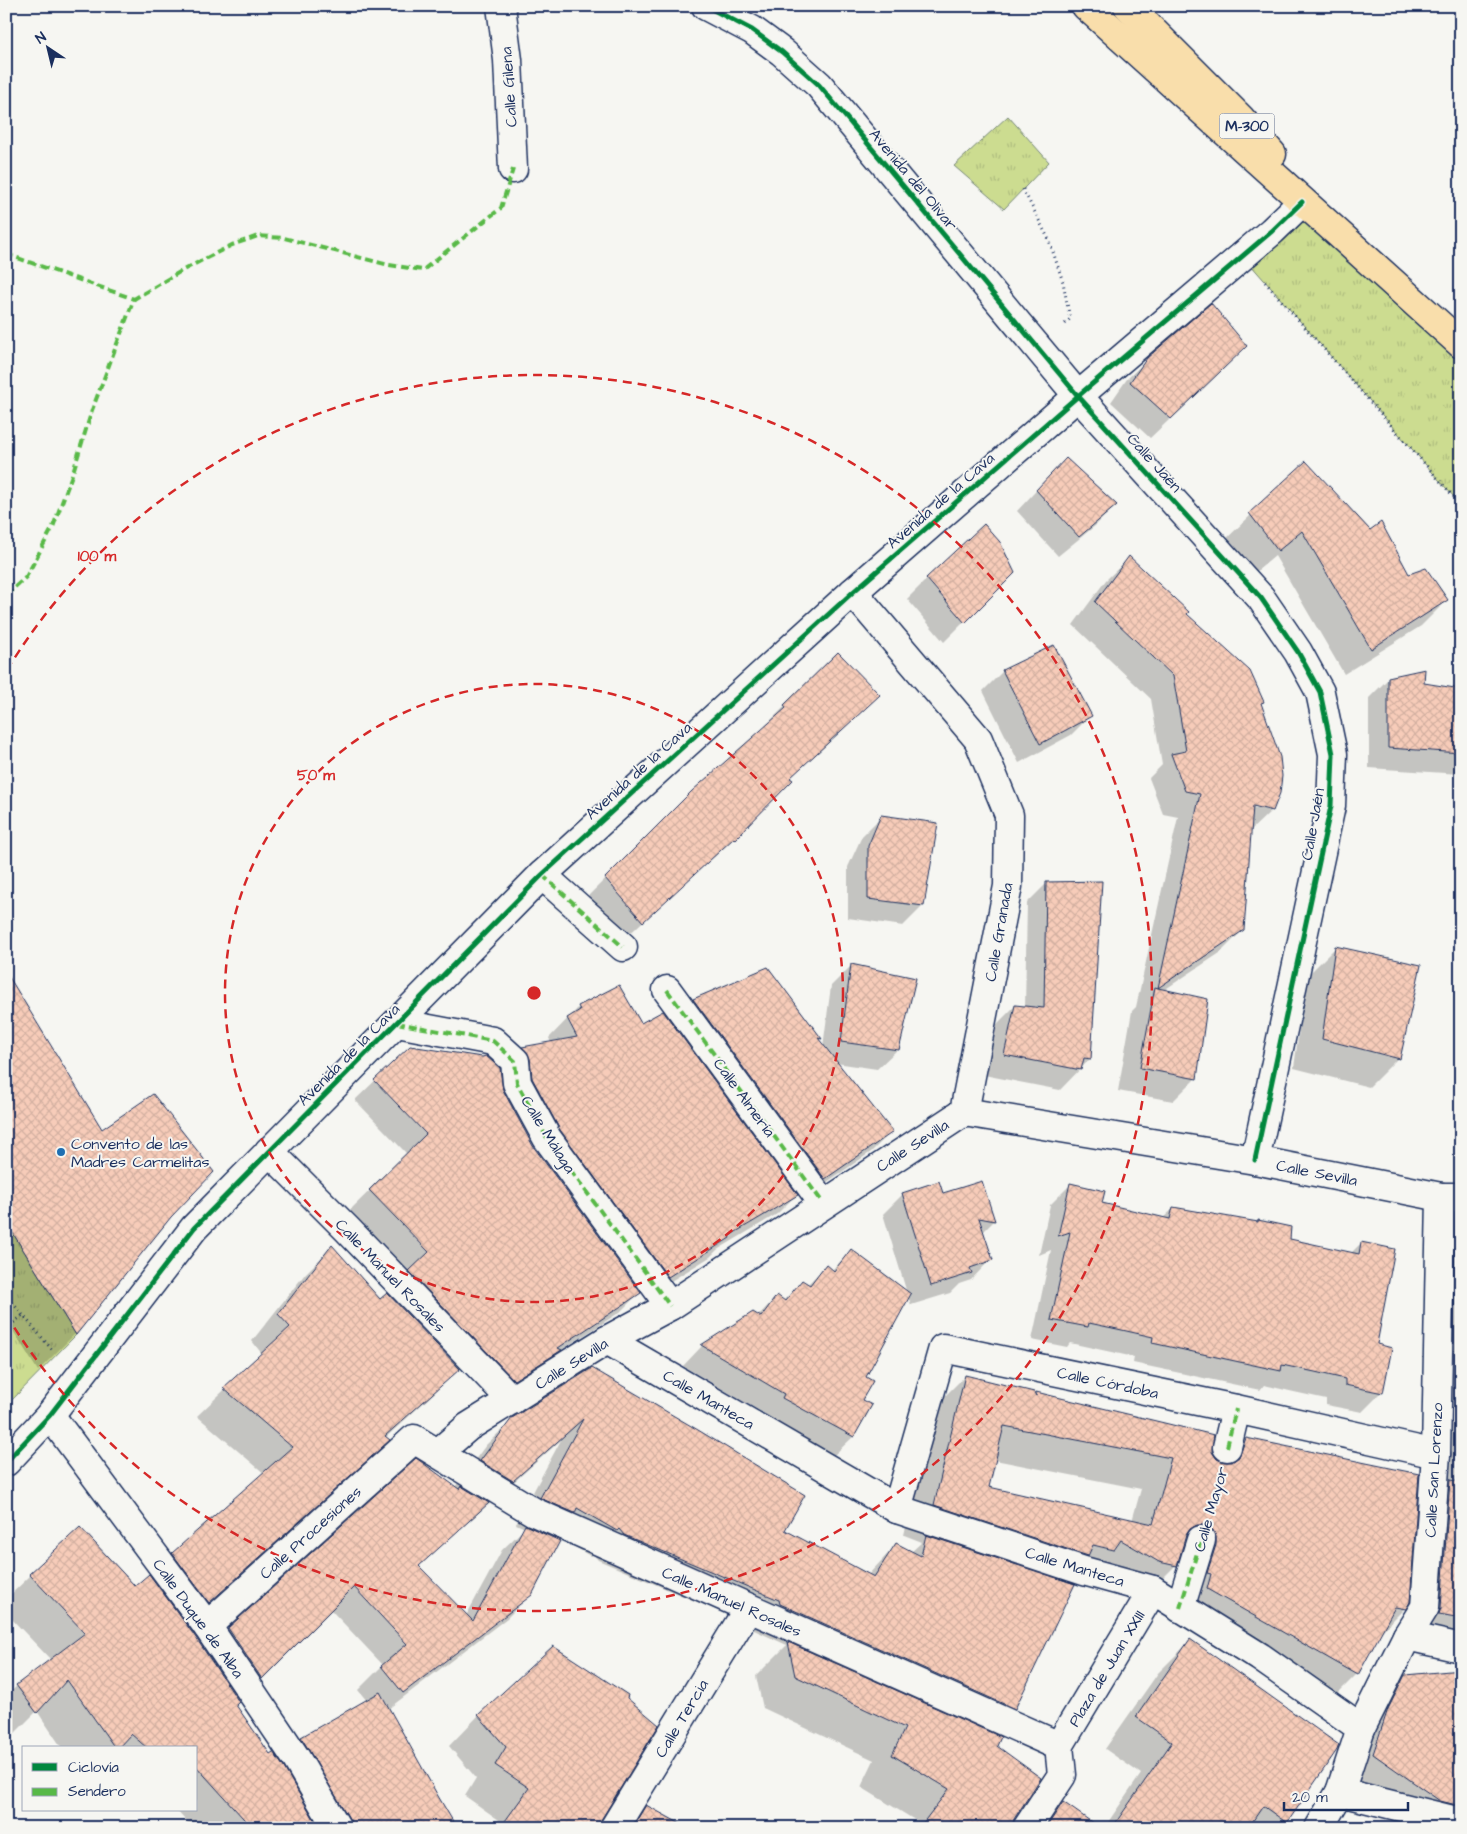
<svg xmlns="http://www.w3.org/2000/svg" width="1467" height="1834" font-family="'Architects Daughter',sans-serif">
<style>
.park{fill:url(#park-tufts);stroke:#748677}
.shadow{fill:#0003;fill-rule:evenodd}
.building{fill:url(#building-cross-hatch);stroke:#1b2f5e;fill-rule:evenodd}
.lines{fill:none;stroke-linecap:round;stroke-linejoin:round}
.pedestrian-casing{stroke:#1b2f5e;stroke-width:31}
.minor-casing{stroke:#1b2f5e;stroke-width:31}
.primary-casing{stroke:#1b2f5e;stroke-width:31}
.path{stroke:#1b2f5e;stroke-width:3;stroke-dasharray:1 4;stroke-linecap:butt}
.pedestrian{stroke:#f6f6f2;stroke-width:28}
.minor{stroke:#f6f6f2;stroke-width:28}
.primary{stroke:#f9deab;stroke-width:28}
.quiet{stroke:#58b947;stroke-width:4;stroke-dasharray:8 4;stroke-linecap:butt}
.cycleway-casing{stroke:#f6f6f2;stroke-width:8}
.cycleway{stroke:#00873e;stroke-width:5}
.ring{fill:none;stroke:#d62828;stroke-width:2.5;stroke-dasharray:9 6}
.poi-dot{fill:#1f6fb2;stroke:#f6f6f2;stroke-width:2}
.labels{text-anchor:middle;stroke-width:4;stroke-linejoin:round;paint-order:stroke}
.shield{fill:#f6f6f2;stroke:#5d6b8a;stroke-width:1}
.shield-label{font-size:15px;font-weight:bold;fill:#1b2f5e}
.street-label{font-size:16px;fill:#1b2f5e;stroke:#f6f6f2}
.poi-label{font-size:16px;fill:#1b2f5e;stroke:#f6f6f2;text-anchor:start}
.centre{fill:#d62828;stroke:#f6f6f2;stroke-width:2.5}
.ring-label{font-size:15px;text-anchor:middle;font-weight:bold;fill:#d62828;stroke:#f6f6f2;stroke-width:4;stroke-linejoin:round;paint-order:stroke}
</style>
<defs>
<pattern id="park-tufts" width="24" height="20" patternUnits="userSpaceOnUse" patternTransform="scale(1.25)"><rect width="24" height="20" fill="#ccdc90"/><path d="M3 7l-1-3M5 7V3M7 7l1-3M15 17l-1-3M17 17v-4M19 17l1-3" fill="none" stroke="#afbd7f"/></pattern>
<pattern id="building-cross-hatch" width="8" height="8" patternUnits="userSpaceOnUse" patternTransform="scale(1.25)"><rect width="8" height="8" fill="#f7ccb9"/><path d="M0 0l8 8M0 8l8-8" fill="none" stroke="#d3b0a1"/></pattern>
</defs>
<rect width="100%" height="100%" fill="#f6f6f2"/>
<filter id="ink" filterUnits="userSpaceOnUse"><feTurbulence type="fractalNoise" baseFrequency=".02" numOctaves="2"/><feDisplacementMap in="SourceGraphic" scale="10" xChannelSelector="R" yChannelSelector="G"/><feConvolveMatrix kernelMatrix="1 2 1 2 8 2 1 2 1" color-interpolation-filters="sRGB"/></filter>
<g filter="url(#ink)">
<g class="park">
<polygon points="1008,116 1049,162 1004,209 954,166"/>
<polygon points="1302,202 1461,344 1461,505 1243,256"/>
<polygon points="6,1222 76,1335 6,1406"/>
</g>
<g class="shadow">
<polygon points="1148,359 1226,366 1150,438 1111,402 1127,379"/>
<polygon points="1066,459 1116,505 1096,525 1058,556 1017,511"/>
<polygon points="1306,462 1409,576 1447,600 1421,626 1344,674 1275,556 1251,576 1224,541"/>
<path d="M1129,558L1185,614L1262,702L1260,704L1272,810L1250,831L1243,930L1220,953L1164,990L1196,1078L1173,1101L1118,1091L1132,1011L1136,1007L1178,817L1163,814L1149,778L1162,765L1151,699L1073,625L1106,580ZM1247,804L1259,806V809L1247,806Z"/>
<polygon points="1014,572 944,642 907,599 927,579"/>
<polygon points="838,654 789,778 791,780 714,857 713,856 622,941 585,899 693,792 766,728 765,726"/>
<polygon points="1003,671 1091,715 1071,735 1019,763 983,691"/>
<polygon points="1389,678 1461,691 1460,774 1369,768 1369,698"/>
<polygon points="882,816 923,906 903,926 848,918 848,867 862,836"/>
<polygon points="1047,883 1090,1059 1060,1090 984,1075 995,1026 1015,1006 1025,1007 1027,903"/>
<polygon points="1336,947 1398,1058 1369,1087 1294,1068 1306,977"/>
<polygon points="851,966 898,1049 877,1069 836,1063 891,1132 871,1152 805,1197 674,1020 694,1000 768,969 820,1039 818,1040 823,1047 831,986"/>
<polygon points="6,975 101,1130 170,1216 75,1334 38,1371 6,1319"/>
<polygon points="618,987 641,1025 796,1195 777,1214 717,1250 710,1257 648,1295 504,1067 523,1048 551,1043 549,1038 579,1007"/>
<polygon points="410,1047 532,1146 639,1293 620,1312 555,1354 541,1369 494,1398 391,1291 410,1272 350,1210 407,1154 355,1100"/>
<polygon points="981,1182 994,1221 983,1232 991,1259 971,1280 959,1284 950,1293 911,1305 908,1296 864,1377 861,1400 871,1406 853,1437 833,1456 763,1418 765,1414 683,1366 702,1346 753,1313 758,1316 777,1296 783,1301 802,1282 807,1285 826,1266 832,1270 851,1251 907,1293 883,1214 903,1194 942,1195"/>
<polygon points="1070,1185 1101,1204 1163,1218 1174,1208 1256,1223 1258,1221 1288,1240 1351,1253 1361,1243 1382,1392 1362,1412 1326,1405 1326,1399 1294,1392 1264,1385 1260,1390 1133,1363 1134,1357 1070,1343 1067,1347 1032,1340 1051,1250 1039,1255 1050,1205"/>
<polygon points="1461,1225 1461,1650 1411,1642 1444,1241"/>
<path d="M332,1247L380,1301L458,1369L431,1396L385,1438L388,1440L361,1467L186,1625L205,1653L228,1629L416,1460L455,1487L486,1445L513,1419L592,1369L783,1530L868,1575L897,1544L911,1552L922,1542L904,1535L934,1407L965,1376L1034,1396L1037,1394L1211,1452L1216,1460L1223,1463L1247,1440L1405,1608L1379,1634L1357,1674L1326,1705L1177,1620L1182,1561L1178,1558L1176,1565L1145,1596L1066,1577L1061,1581L1073,1585L1014,1708L989,1733L996,1746L1013,1819L1010,1828H913L918,1822L861,1787L874,1760L763,1708L756,1676L787,1645L754,1630V1626L598,1560L593,1554L590,1556L552,1533L549,1537L531,1594L507,1618L388,1709L455,1828H193L177,1810H196V1748H62L37,1711L6,1742V1696L17,1686L51,1660L6,1613V1599L80,1528L135,1588L150,1578L173,1554L265,1474L197,1416L262,1354L252,1341L305,1274ZM561,1440L516,1524L525,1528L502,1550L466,1616L418,1567L485,1505L487,1506ZM995,1460L1141,1489L1132,1521L988,1488ZM330,1609L383,1665L358,1690L367,1701L301,1738L278,1761L270,1756L234,1705Z"/>
<polygon points="1190,1641 1286,1822 1280,1828 1104,1828 1141,1774 1105,1749 1158,1673"/>
<polygon points="1461,1671 1461,1828 1401,1828 1341,1786 1373,1709 1405,1676"/>
<polygon points="479,1715 600,1819 597,1828 493,1828 499,1820 465,1796 476,1778 449,1746"/>
<polygon points="1063,1803 1097,1828 1039,1828"/>
<polygon points="646,1807 686,1828 626,1828"/>
</g>
<g class="building">
<polygon points="1211,303 1247,346 1171,419 1130,382 1147,358"/>
<polygon points="1066,458 1117,505 1079,537 1036,490"/>
<polygon points="1306,461 1370,530 1381,522 1409,574 1426,568 1448,600 1371,649 1302,531 1278,551 1249,513"/>
<polygon points="984,524 1000,542 1015,573 965,623 926,578"/>
<polygon points="1129,556 1189,612 1187,614 1250,671 1264,702 1261,703 1280,757 1282,776 1280,793 1273,811 1253,806 1244,930 1158,988 1208,999 1197,1079 1140,1068 1155,987 1158,988 1200,794 1185,791 1171,754 1186,751 1173,676 1095,602"/>
<polygon points="1054,645 1092,716 1040,744 1002,670"/>
<polygon points="838,652 880,695 790,778 793,780 735,839 734,838 643,922 605,878 692,791 786,708 784,705"/>
<polygon points="1425,669 1424,683 1461,689 1461,753 1388,748 1388,677"/>
<polygon points="881,815 938,823 924,906 868,899 868,846"/>
<polygon points="1102,881 1091,1059 1084,1058 1081,1070 1004,1055 1015,1005 1044,1008 1046,882"/>
<polygon points="1335,946 1421,965 1400,1059 1322,1039"/>
<polygon points="851,964 916,978 899,1050 841,1042"/>
<polygon points="768,967 822,1039 818,1038 893,1132 825,1179 693,999"/>
<polygon points="6,972 102,1129 153,1094 214,1172 171,1217 76,1335 6,1222"/>
<polygon points="619,985 641,1023 663,1011 798,1195 729,1236 730,1238 668,1277 560,1130 532,1078 530,1059 522,1047 577,1037 567,1018 580,1010 578,1006"/>
<polygon points="410,1046 482,1057 486,1056 500,1068 503,1090 533,1146 641,1293 558,1348 562,1350 514,1380 409,1271 429,1252 369,1190 426,1134 374,1080"/>
<polygon points="939,1181 943,1193 982,1181 995,1221 979,1218 993,1260 970,1268 972,1273 931,1286 902,1193"/>
<polygon points="1070,1183 1105,1191 1102,1203 1170,1219 1173,1207 1258,1222 1258,1220 1291,1227 1290,1239 1359,1254 1361,1242 1395,1249 1377,1344 1392,1348 1383,1393 1345,1385 1345,1379 1315,1372 1282,1365 1281,1371 1152,1343 1153,1337 1122,1330 1089,1323 1088,1327 1051,1320 1070,1232 1058,1236"/>
<polygon points="332,1245 380,1299 387,1293 460,1369 385,1436 390,1440 209,1603 172,1553 292,1447 223,1388 290,1327 278,1314"/>
<polygon points="851,1249 911,1294 866,1377 873,1381 862,1400 872,1405 854,1437 782,1398 784,1394 701,1345 753,1312 761,1317 777,1295 785,1301 802,1280 810,1285 826,1264 834,1271"/>
<polygon points="592,1368 698,1430 805,1495 785,1530 874,1577 896,1543 921,1556 926,1535 1075,1584 1015,1709 780,1604 779,1600 624,1535 619,1529 617,1531 577,1508 575,1513 540,1498 583,1419 513,1481 480,1461 512,1418"/>
<path d="M965,1375L1034,1392L1036,1396V1392L1214,1435L1212,1452L1217,1459L1224,1462H1232L1239,1457L1246,1438L1419,1474L1410,1602L1406,1609L1395,1607L1358,1675L1207,1589L1211,1574L1207,1573L1216,1545V1537L1213,1530L1206,1525H1197L1190,1529L1186,1535L1177,1566L1159,1562L1121,1540L1114,1550L1093,1545L1088,1556L934,1505ZM1004,1426L1171,1458L1153,1524L989,1487Z"/>
<polygon points="416,1458 459,1489 461,1486 489,1503 419,1566 473,1621 525,1525 560,1541 532,1595 403,1693 381,1666 407,1644 354,1587 262,1679 228,1628"/>
<polygon points="1450,1480 1461,1482 1461,1618 1439,1614 1441,1608"/>
<polygon points="80,1527 135,1586 149,1574 194,1635 239,1702 236,1705 270,1754 273,1752 283,1766 319,1828 252,1828 196,1766 196,1748 147,1748 131,1734 118,1748 115,1748 67,1680 37,1713 16,1685 85,1633 29,1574"/>
<polygon points="1190,1639 1339,1745 1337,1750 1287,1823 1263,1806 1248,1828 1112,1828 1172,1742 1136,1717"/>
<polygon points="788,1642 1001,1737 997,1746 1041,1778 1014,1819 1011,1828 919,1828 949,1789 892,1755 905,1728 795,1676"/>
<polygon points="553,1646 628,1695 627,1698 659,1725 601,1820 598,1828 500,1828 529,1788 495,1765 506,1747 478,1715"/>
<polygon points="1461,1670 1461,1806 1440,1801 1373,1754 1388,1709 1405,1675"/>
<polygon points="380,1692 438,1796 457,1828 353,1828 350,1820 301,1737"/>
<polygon points="1063,1802 1100,1828 1046,1828"/>
<polygon points="646,1805 688,1828 632,1828"/>
</g>
<g class="lines">
<defs>
<g id="pedestrian">
<polyline points="542,875 623,947"/>
<polyline points="1227,1447 1236,1409"/>
<polyline points="1180,1608 1201,1540"/>
</g>
<g id="minor">
<polyline points="501,6 508,60 513,169"/>
<polyline points="706,6 752,30 782,52 819,85 1078,396 1261,598 1298,652 1320,692 1333,754 1331,806 1255,1160"/>
<polyline points="853,592 978,739 1009,815 1008,886 964,1112"/>
<polyline points="667,990 823,1203"/>
<polyline points="397,1023 493,1041 515,1061 517,1083 547,1138 670,1306"/>
<polyline points="269,1151 347,1229 512,1400"/>
<polyline points="607,1340 897,1509 1084,1571 1153,1590 1260,1657 1361,1728 1340,1792 1461,1822"/>
<polyline points="50,1415 207,1626 296,1758 337,1828"/>
<polyline points="438,1453 468,1427 607,1340 670,1306 964,1112 1255,1160 1441,1197 1461,1197"/>
<polyline points="6,1462 50,1415 194,1228 542,875 853,592 1078,396 1272,231 1302,202"/>
<polyline points="897,1509 943,1348 1236,1409 1436,1454"/>
<polyline points="207,1626 414,1439 534,1512 1059,1746"/>
<polyline points="1407,1636 1461,1648"/>
<polyline points="1361,1728 1407,1636 1425,1607 1436,1454 1441,1197"/>
<polyline points="1059,1746 1153,1590"/>
<polyline points="614,1828 748,1609"/>
<polyline points="1027,1828 1062,1775 1059,1746"/>
<polyline points="1319,1828 1340,1792"/>
</g>
<g id="primary">
<polyline points="1086,6 1461,344"/>
<polyline points="1128,6 1241,119 1272,154"/>
</g>
</defs>
<use href="#pedestrian" class="pedestrian-casing"/>
<use href="#minor" class="minor-casing"/>
<use href="#primary" class="primary-casing"/>
<g class="path">
<polyline points="1023,189 1049,240 1063,282 1070,319 1065,324"/>
<polyline points="1265,282 1461,505"/>
<polyline points="6,1295 54,1352"/>
<polyline points="6,1329 23,1315"/>
<polyline points="1211,1508 1219,1480"/>
</g>
<use href="#pedestrian" class="pedestrian"/>
<use href="#minor" class="minor"/>
<use href="#primary" class="primary"/>
<g class="quiet">
<polyline points="6,254 134,299"/>
<polyline points="6,595 26,577 53,527 73,472 92,410 134,299 183,270 232,245 258,236 284,238 389,265 423,270 501,208 513,169"/>
<polyline points="542,875 623,947"/>
<polyline points="667,990 823,1203"/>
<polyline points="397,1023 493,1041 515,1061 517,1083 547,1138 670,1306"/>
<polyline points="1227,1447 1236,1409"/>
<polyline points="1180,1608 1201,1540"/>
</g>
<defs>
<g id="cycleway">
<polyline points="706,6 752,30 782,52 819,85 1078,396 1261,598 1298,652 1320,692 1333,754 1331,806 1255,1160"/>
<polyline points="6,1462 50,1415 194,1228 542,875 853,592 1078,396 1272,231 1302,202"/>
</g>
</defs>
<use href="#cycleway" class="cycleway-casing"/>
<use href="#cycleway" class="cycleway"/>
</g>
</g>
<g class="ring">
<circle cx="534" cy="993" r="309"/>
<path d="M7 670A618 618 0 1 1 7 1316"/>
</g>
<circle class="poi-dot" cx="61" cy="1152" r="5"/>
<g class="labels">
<rect class="shield" x="1219.5" y="113.5" width="55" height="25" rx="4"/>
<g class="shield-label">
<text x="1247" y="131">M-300</text>
</g>
<g class="street-label">
<text transform="translate(508 87) rotate(-94)" y="6">Calle Gilena</text>
<text transform="translate(914 179) rotate(50)" y="6">Avenida del Olivar</text>
<text transform="translate(1155 462) rotate(48)" y="6">Calle Jaén</text>
<text transform="translate(940 500) rotate(-41)" y="6">Avenida de la Cava</text>
<text transform="translate(638 770) rotate(-42)" y="6">Avenida de la Cava</text>
<text transform="translate(1312 824) rotate(-80)" y="6">Calle Jaén</text>
<text transform="translate(998 932) rotate(-80)" y="6">Calle Granada</text>
<text transform="translate(348 1054) rotate(-45)" y="6">Avenida de la Cava</text>
<text transform="translate(745 1097) rotate(54)" y="6">Calle Almería</text>
<text transform="translate(549 1134) rotate(58)" y="6">Calle Málaga</text>
<text transform="translate(912 1145) rotate(-33)" y="6">Calle Sevilla</text>
<text transform="translate(1317 1172) rotate(11)" y="6">Calle Sevilla</text>
<text transform="translate(391 1275) rotate(46)" y="6">Calle Manuel Rosales</text>
<text transform="translate(571 1363) rotate(-32)" y="6">Calle Sevilla</text>
<text transform="translate(1108 1382) rotate(12)" y="6">Calle Córdoba</text>
<text transform="translate(709 1399) rotate(30)" y="6">Calle Manteca</text>
<text transform="translate(1433 1470) rotate(-87)" y="6">Calle San Lorenzo</text>
<text transform="translate(1210 1509) rotate(-74)" y="6">Calle Mayor</text>
<text transform="translate(310 1532) rotate(-42)" y="6">Calle Procesiones</text>
<text transform="translate(1075 1566) rotate(17)" y="6">Calle Manteca</text>
<text transform="translate(732 1601) rotate(24)" y="6">Calle Manuel Rosales</text>
<text transform="translate(199 1618) rotate(54)" y="6">Calle Duque de Alba</text>
<text transform="translate(1106 1668) rotate(-59)" y="6">Plaza de Juan XXIII</text>
<text transform="translate(681 1718) rotate(-59)" y="6">Calle Tercia</text>
</g>
<g class="poi-label">
<text x="71" y="1149">Convento de las<tspan x="71" dy="18">Madres Carmelitas</tspan></text>
</g>
</g>
<circle cx="534" cy="993" r="8" class="centre"/>
<g class="ring-label">
<text x="97" y="561">100 m</text>
<text x="316" y="780">50 m</text>
</g>
<rect width="1467" height="1834" fill="none" stroke="#f6f6f2" stroke-width="25"/>
<rect x="12" y="12" width="1442" height="1809" fill="none" stroke="#1b2f5e" stroke-width="2" filter="url(#ink)"/>
<rect x="22" y="1746" width="175" height="65" fill="#f6f6f2" stroke="#9ea6b7"/>
<rect x="32" y="1763" width="25" height="8" fill="#00873e" stroke="#9ea6b7"/>
<text x="68" y="1772" font-size="15" fill="#1b2f5e">Ciclovía</text>
<rect x="32" y="1788" width="25" height="8" fill="#58b947" stroke="#9ea6b7"/>
<text x="68" y="1796" font-size="15" fill="#1b2f5e">Sendero</text>
<g transform="translate(48 48) rotate(325)" stroke="#f6f6f2" stroke-width="4" paint-order="stroke">
<path d="M0-4L9 19L0 12L-9 19Z" fill="#1b2f5e"/>
<text y="-8" font-size="14" font-weight="bold" text-anchor="middle" fill="#1b2f5e">N</text>
</g>
<path d="M1284 1802v8h124v-8" fill="none" stroke="#1b2f5e" stroke-width="2.5"/>
<text x="1292" y="1802" font-size="15" fill="#1b2f5e" stroke="#f6f6f2" stroke-width="4" paint-order="stroke">20 m</text>
</svg>
